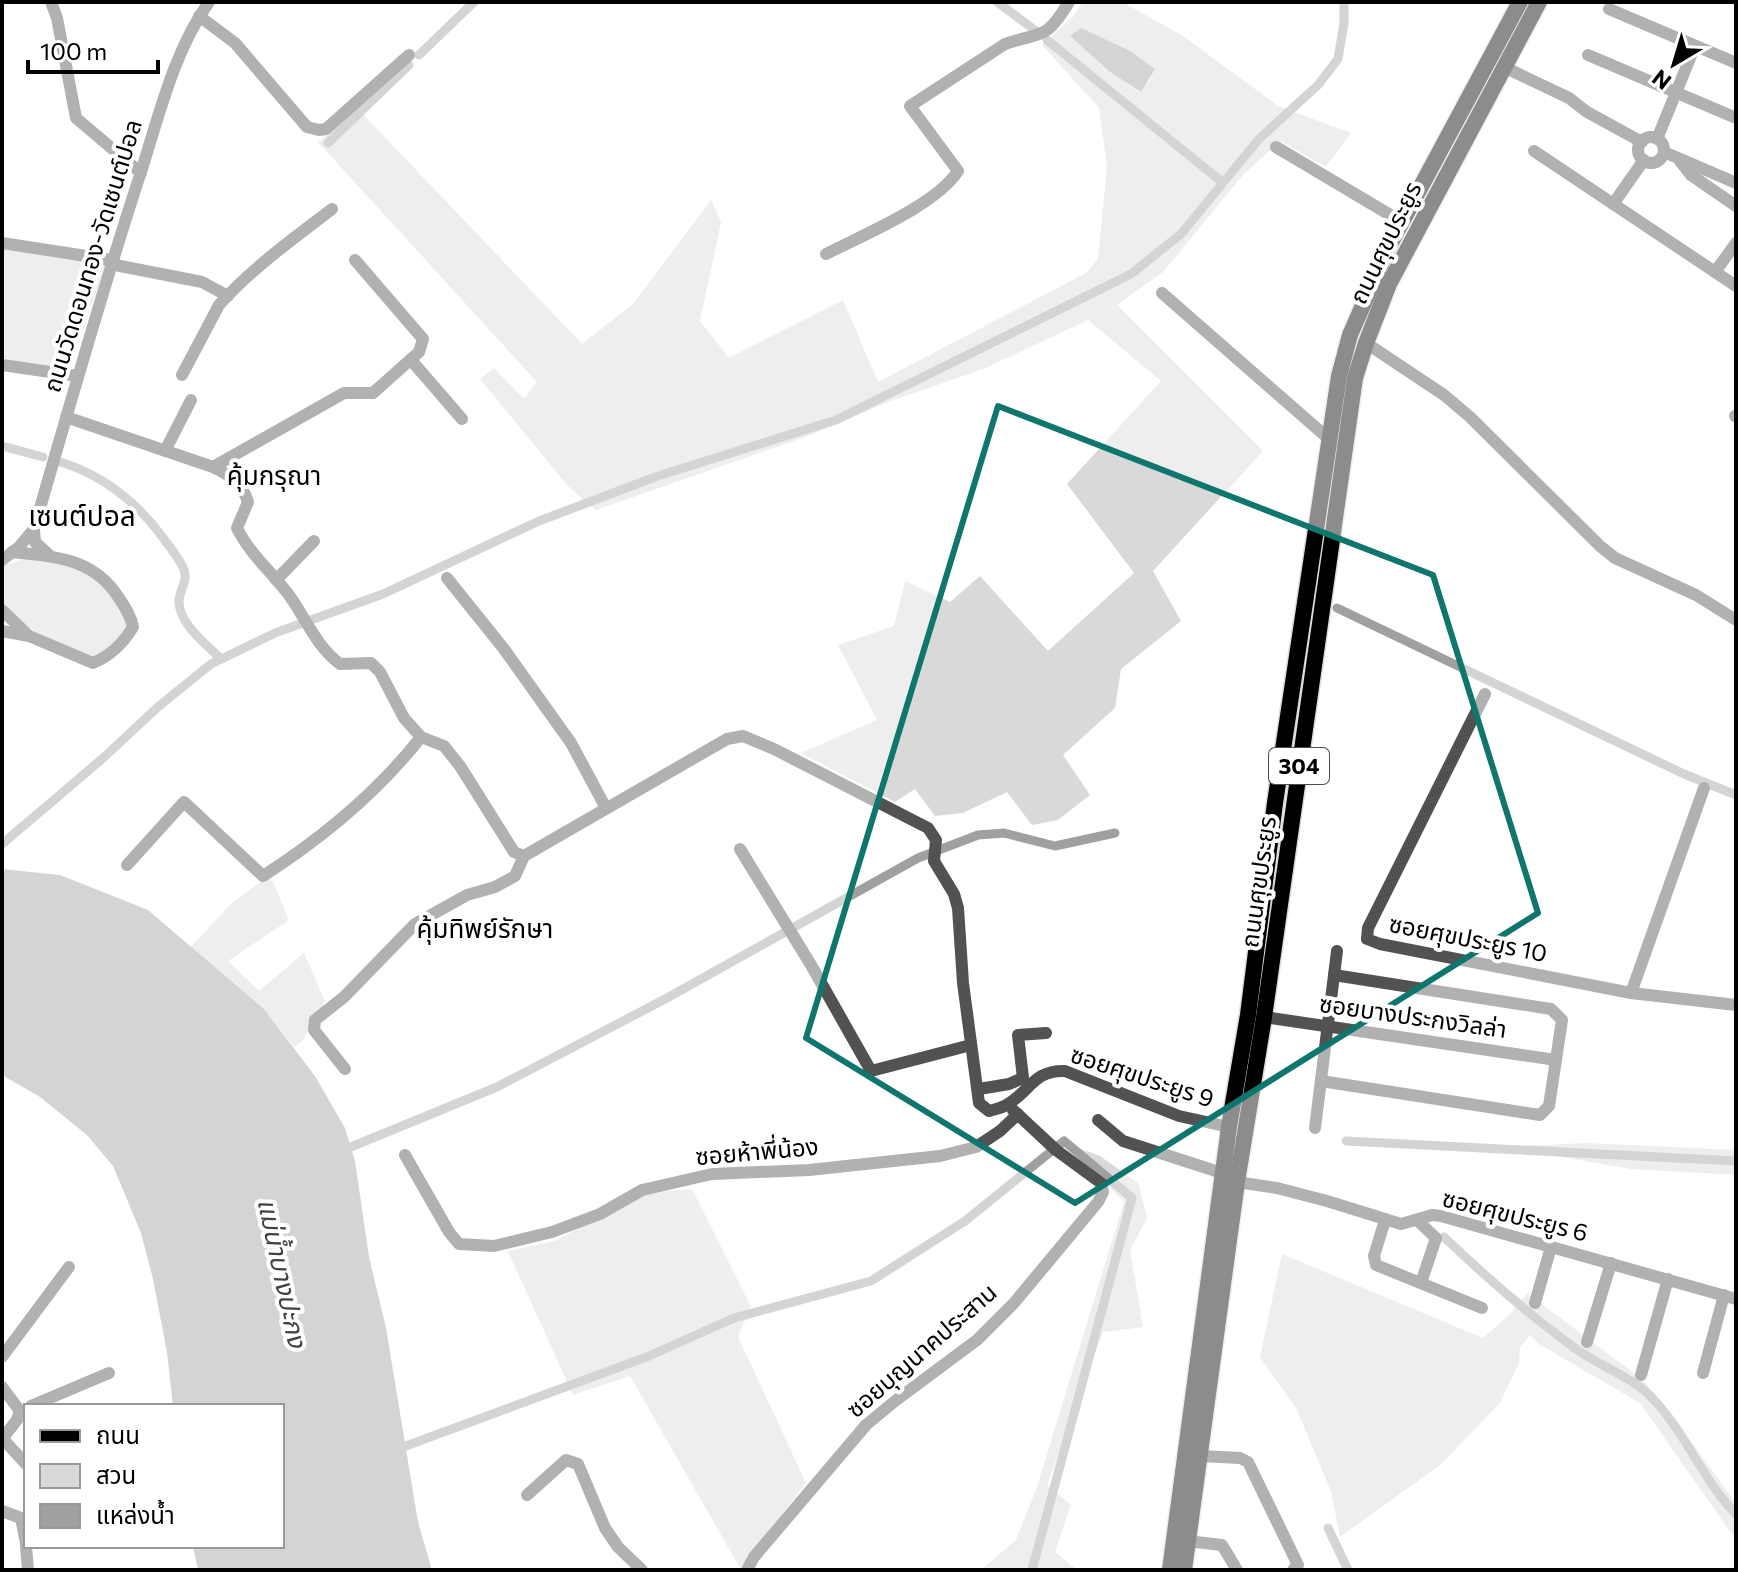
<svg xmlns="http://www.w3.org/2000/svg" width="1738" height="1572" font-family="Commissioner,'Noto Sans Thai',sans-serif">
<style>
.green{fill:#d9d9d9;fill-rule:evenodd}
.water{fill:#a0a0a0}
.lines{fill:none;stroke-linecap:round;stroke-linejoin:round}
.canal{stroke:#a0a0a0;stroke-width:9}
.major-casing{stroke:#dbdbdb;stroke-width:19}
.minor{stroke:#525252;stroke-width:12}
.major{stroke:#000;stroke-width:16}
.marked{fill:none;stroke:#0f766e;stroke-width:6;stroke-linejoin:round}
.labels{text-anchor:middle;stroke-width:8;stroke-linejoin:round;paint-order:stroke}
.shield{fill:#fff;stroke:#4c4c4c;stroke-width:2}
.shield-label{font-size:22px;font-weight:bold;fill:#000}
.street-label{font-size:24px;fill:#000;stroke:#fff}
.neighbourhood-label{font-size:26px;fill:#000;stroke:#fff}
.water-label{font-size:26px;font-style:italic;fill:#414141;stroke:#fff}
.quarter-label{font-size:28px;fill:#000;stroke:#fff}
</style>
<rect width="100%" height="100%" fill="#fff"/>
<g class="green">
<path d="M1083,2H1122L1183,36L1278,106L1351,133L1326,167L1280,141L1242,176L1164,271L1117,305L1263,451L1153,571L1181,621L1121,669L1115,708L1063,755L1090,795L1058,820L1032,825L1007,792L963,813L935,816L915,789L895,802L801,753L877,720L838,645L894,626L905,581L950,602L980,576L1048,651L1134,573L1067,484L1161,381L1088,320L983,369L891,401L808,436L596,510L568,486L480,379L494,368L524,399L537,382L318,142L357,108L582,344L633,304L711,200L721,222L700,321L729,358L843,300L878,382L1086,273L1098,259L1107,166L1099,108L1042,45L1073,17ZM1070,36L1150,79L1140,92L1110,72Z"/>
<polygon points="2,248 106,263 69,372 2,361"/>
<path d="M25,559L80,567L106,583L129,624C123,636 107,655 93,657C68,660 21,622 2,606V566Z"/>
<polygon points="267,877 273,882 289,920 228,961 259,991 304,953 325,1001 302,1041 294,1047 264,1009 190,948 231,904"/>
<polygon points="1586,1143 1736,1150 1736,1175 1631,1169 1503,1147"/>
<polygon points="1067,1144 1100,1156 1138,1183 1147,1218 1130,1250 1143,1327 1103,1332 1047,1485 1071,1505 1055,1552 1077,1570 981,1570 1016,1540 1037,1487 1124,1202"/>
<polygon points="692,1189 751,1307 738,1337 806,1483 740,1568 630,1376 573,1395 508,1251 555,1241 643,1193"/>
<polygon points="1282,1254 1483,1338 1510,1314 1527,1293 1643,1380 1662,1402 1736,1503 1736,1536 1731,1533 1640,1403 1539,1344 1530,1335 1520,1348 1519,1363 1500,1403 1440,1465 1340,1537 1331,1491 1296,1408 1260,1357"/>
</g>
<g class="water">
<polygon points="1081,28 1130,51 1155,69 1141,92 1110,72 1070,36"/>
<polygon points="2,869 60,875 148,910 264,1009 315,1076 345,1128 355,1161 369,1257 386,1328 418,1522 432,1570 198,1570 193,1546 282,1546 282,1406 173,1406 167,1352 153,1279 141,1233 113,1166 87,1135 40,1097 2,1075"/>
</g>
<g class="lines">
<g class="canal">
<polyline points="997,2 1036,31"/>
<polyline points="1047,40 1222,182"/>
<polyline points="419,55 474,2"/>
<polyline points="328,143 409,65"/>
<polyline points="2,446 43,457"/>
<path d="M57,461C102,474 137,502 164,539C171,549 180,559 184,570C188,582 180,589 179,600C178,623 206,644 221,659"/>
<polyline points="1337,608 1684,774 1736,795"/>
<polyline points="2,844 102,759 159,706 211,664 275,633 383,594 539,521 658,476 836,420 1131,274 1181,234 1259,139 1318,85 1338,59 1344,23 1344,2"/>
<polyline points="1346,1141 1736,1161"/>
<polyline points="341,1151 497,1087 667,998 918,858 978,835 1004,833 1055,846 1115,833"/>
<path d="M1444,1237C1487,1278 1530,1316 1579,1351C1599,1365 1628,1376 1646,1392C1684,1427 1701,1479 1736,1514"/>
<polyline points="395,1450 649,1356 734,1318 871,1281 965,1221 1064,1141 1132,1198 1032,1570"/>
<polyline points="1328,1528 1348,1570"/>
</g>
<defs>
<g id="major">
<polyline points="1170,1570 1229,1127 1248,1015 1275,803 1339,376 1350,335 1388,248 1520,2"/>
<polyline points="1184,1570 1237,1182 1264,1017 1355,378 1366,343 1389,284 1539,2"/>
</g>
</defs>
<use href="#major" class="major-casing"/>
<g class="minor">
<polyline points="51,2 57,18 76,118 141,173"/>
<polyline points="1609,9 1736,63"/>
<polyline points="199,16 235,43 307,127 319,130 326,129 409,55"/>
<polyline points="1588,55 1736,118"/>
<polyline points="1504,67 1569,98 1587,112 1642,142"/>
<circle cx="1651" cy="150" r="13"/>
<polyline points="1657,139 1695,46"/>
<polyline points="1276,147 1402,222"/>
<polyline points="1534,151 1736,286"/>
<polyline points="1664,152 1736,183"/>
<polyline points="1680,161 1691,175 1736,206"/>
<polyline points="1613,204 1644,160"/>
<polyline points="2,243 112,260"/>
<path d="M826,254C863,235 936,205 958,171L910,106L1005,44C1043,31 1045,41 1069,2"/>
<polyline points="110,264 202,282 228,296"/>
<polyline points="1715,272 1736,243"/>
<polyline points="1162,293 1329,439"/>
<polyline points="1366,343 1444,395 1470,417 1600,546 1615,558 1696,595 1736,620"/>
<polyline points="411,360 462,419"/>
<polyline points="2,365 78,376"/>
<path d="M182,375L219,305C252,268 293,239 332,209"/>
<polyline points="1735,416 1736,416"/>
<path d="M66,417L213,467C230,475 243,484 248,502L237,528C250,555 274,574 291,598C307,621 317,647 340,664L371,663L380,672L404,718L421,737L444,746L460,766L514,852L524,856L727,739L743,736L774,749L928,828L936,840L934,861L954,894L958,908L963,983L979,1103L989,1111C995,1109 1003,1108 1008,1104C1031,1090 1034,1070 1065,1071L1179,1116L1229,1127"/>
<polyline points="165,451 191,400"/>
<polyline points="213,467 344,393 373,393 419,352 423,339 355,260"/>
<path d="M49,555L35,542L34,529C68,411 101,294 139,178C158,120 173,52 209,2"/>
<polyline points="2,560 19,547 34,529"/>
<polyline points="447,578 504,649 571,743 606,808"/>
<polyline points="276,580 314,541"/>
<path d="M2,610L29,636L93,663C110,656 124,642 133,627C131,616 125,607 119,598C93,557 55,557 12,552"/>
<polyline points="2,631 29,636"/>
<polyline points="1485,694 1368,928 1367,939 1380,944 1631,993 1736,1005"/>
<polyline points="740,849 811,965 871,1071 971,1045"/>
<path d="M127,865L184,802L263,876C322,838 377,793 421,737"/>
<polyline points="1631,993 1704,788"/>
<polyline points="1264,1017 1556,1060"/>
<polyline points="345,1069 314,1030 315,1020 344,997 415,924 467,895 495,887 515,876 524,856"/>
<polyline points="1321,1081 1540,1115 1549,1106 1562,1020 1551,1009 1334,975"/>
<polyline points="979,1089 1009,1084 1023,1078 1018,1035 1046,1033"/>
<polyline points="1098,1120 1123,1141 1222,1173"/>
<polyline points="1315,1128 1337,951"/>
<polyline points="405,1155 449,1232 459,1244 494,1246 552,1232 600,1214 642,1190 712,1174 809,1170 940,1156 976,1147 1000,1131 1018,1114"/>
<polyline points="1237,1182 1277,1188 1327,1201 1401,1224 1432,1215 1441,1216 1736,1299"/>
<polyline points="1385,1220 1374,1256 1376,1265 1482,1308"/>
<polyline points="1417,1220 1436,1238 1421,1283"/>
<polyline points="1535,1303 1551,1247"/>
<polyline points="1587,1342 1611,1263"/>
<polyline points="2,1357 69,1267"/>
<polyline points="1703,1373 1724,1295"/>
<polyline points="1641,1375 1668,1279"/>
<polyline points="2,1387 20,1411 17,1420 2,1439"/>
<polyline points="31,1406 109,1373"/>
<polyline points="2,1438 26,1464"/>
<polyline points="1201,1456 1240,1458 1248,1462 1298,1565 1293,1570"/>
<polyline points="527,1495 566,1460 578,1464 605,1528 618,1547 642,1570"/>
<polyline points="2,1511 21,1518 26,1543"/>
<polyline points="1187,1541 1222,1545 1237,1570"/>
<polyline points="26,1546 28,1570"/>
<polyline points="747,1570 754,1557 866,1425 895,1401 977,1340 1014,1303 1098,1202 1103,1192 1101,1183 1056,1150 1013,1110"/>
</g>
<use href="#major" class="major"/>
</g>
<path d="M0 0H1738V1572H0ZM998,406L1433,575L1538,913L1075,1203L806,1038Z" fill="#fff" fill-opacity=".55" fill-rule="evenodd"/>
<path class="marked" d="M998,406L1433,575L1538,913L1075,1203L806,1038Z"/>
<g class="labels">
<rect class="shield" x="1269" y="748" width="60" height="36" rx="6"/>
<g class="shield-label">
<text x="1299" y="774">304</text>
</g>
<g class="street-label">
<text transform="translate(1386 243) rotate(-64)" y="8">ถนนศุขประยูร</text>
<text transform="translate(93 256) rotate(-73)" y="8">ถนนวัดดอนทอง-วัดเซนต์ปอล</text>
<text transform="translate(1259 882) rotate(-82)" y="8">ถนนศุขประยูร</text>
<text transform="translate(1468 939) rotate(11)" y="8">ซอยศุขประยูร 10</text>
<text transform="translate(1413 1017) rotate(8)" y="8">ซอยบางประกงวิลล่า</text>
<text transform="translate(1142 1077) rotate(18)" y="8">ซอยศุขประยูร 9</text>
<text transform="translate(757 1152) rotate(-5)" y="8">ซอยห้าพี่น้อง</text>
<text transform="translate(1515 1216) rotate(14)" y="8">ซอยศุขประยูร 6</text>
<text transform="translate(922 1351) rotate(-41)" y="8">ซอยบุญนาคประสาน</text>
</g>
<g class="neighbourhood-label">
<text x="274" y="485">คุ้มกรุณา</text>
<text x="485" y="938">คุ้มทิพย์รักษา</text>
</g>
<g class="water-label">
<text transform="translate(282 1273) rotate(78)" y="9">แม่น้ำบางปะกง</text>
</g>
<g class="quarter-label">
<text x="82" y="526">เซนต์ปอล</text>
</g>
</g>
<rect width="1738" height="1572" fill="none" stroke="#000000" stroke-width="8"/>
<rect x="24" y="1404" width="260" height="144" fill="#ffffff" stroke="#999999" stroke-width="2"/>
<rect x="40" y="1430" width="40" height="12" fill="#000000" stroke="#999999" stroke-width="2"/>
<text x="96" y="1444" font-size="24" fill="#000000">ถนน</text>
<rect x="40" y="1464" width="40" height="24" fill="#d9d9d9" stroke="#999999" stroke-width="2"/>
<text x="96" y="1484" font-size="24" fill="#000000">สวน</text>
<rect x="40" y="1504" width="40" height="24" fill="#a0a0a0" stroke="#999999" stroke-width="2"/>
<text x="96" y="1524" font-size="24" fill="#000000">แหล่งน้ำ</text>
<g transform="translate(1674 64) rotate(218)" stroke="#ffffff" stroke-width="6" paint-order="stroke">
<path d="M0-6L14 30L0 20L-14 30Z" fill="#000000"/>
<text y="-12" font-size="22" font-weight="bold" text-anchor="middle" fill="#000000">N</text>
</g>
<path d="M28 60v12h130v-12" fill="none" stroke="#000000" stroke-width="4"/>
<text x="40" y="60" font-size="24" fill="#000000" stroke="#ffffff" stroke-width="6" paint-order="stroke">100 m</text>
</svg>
